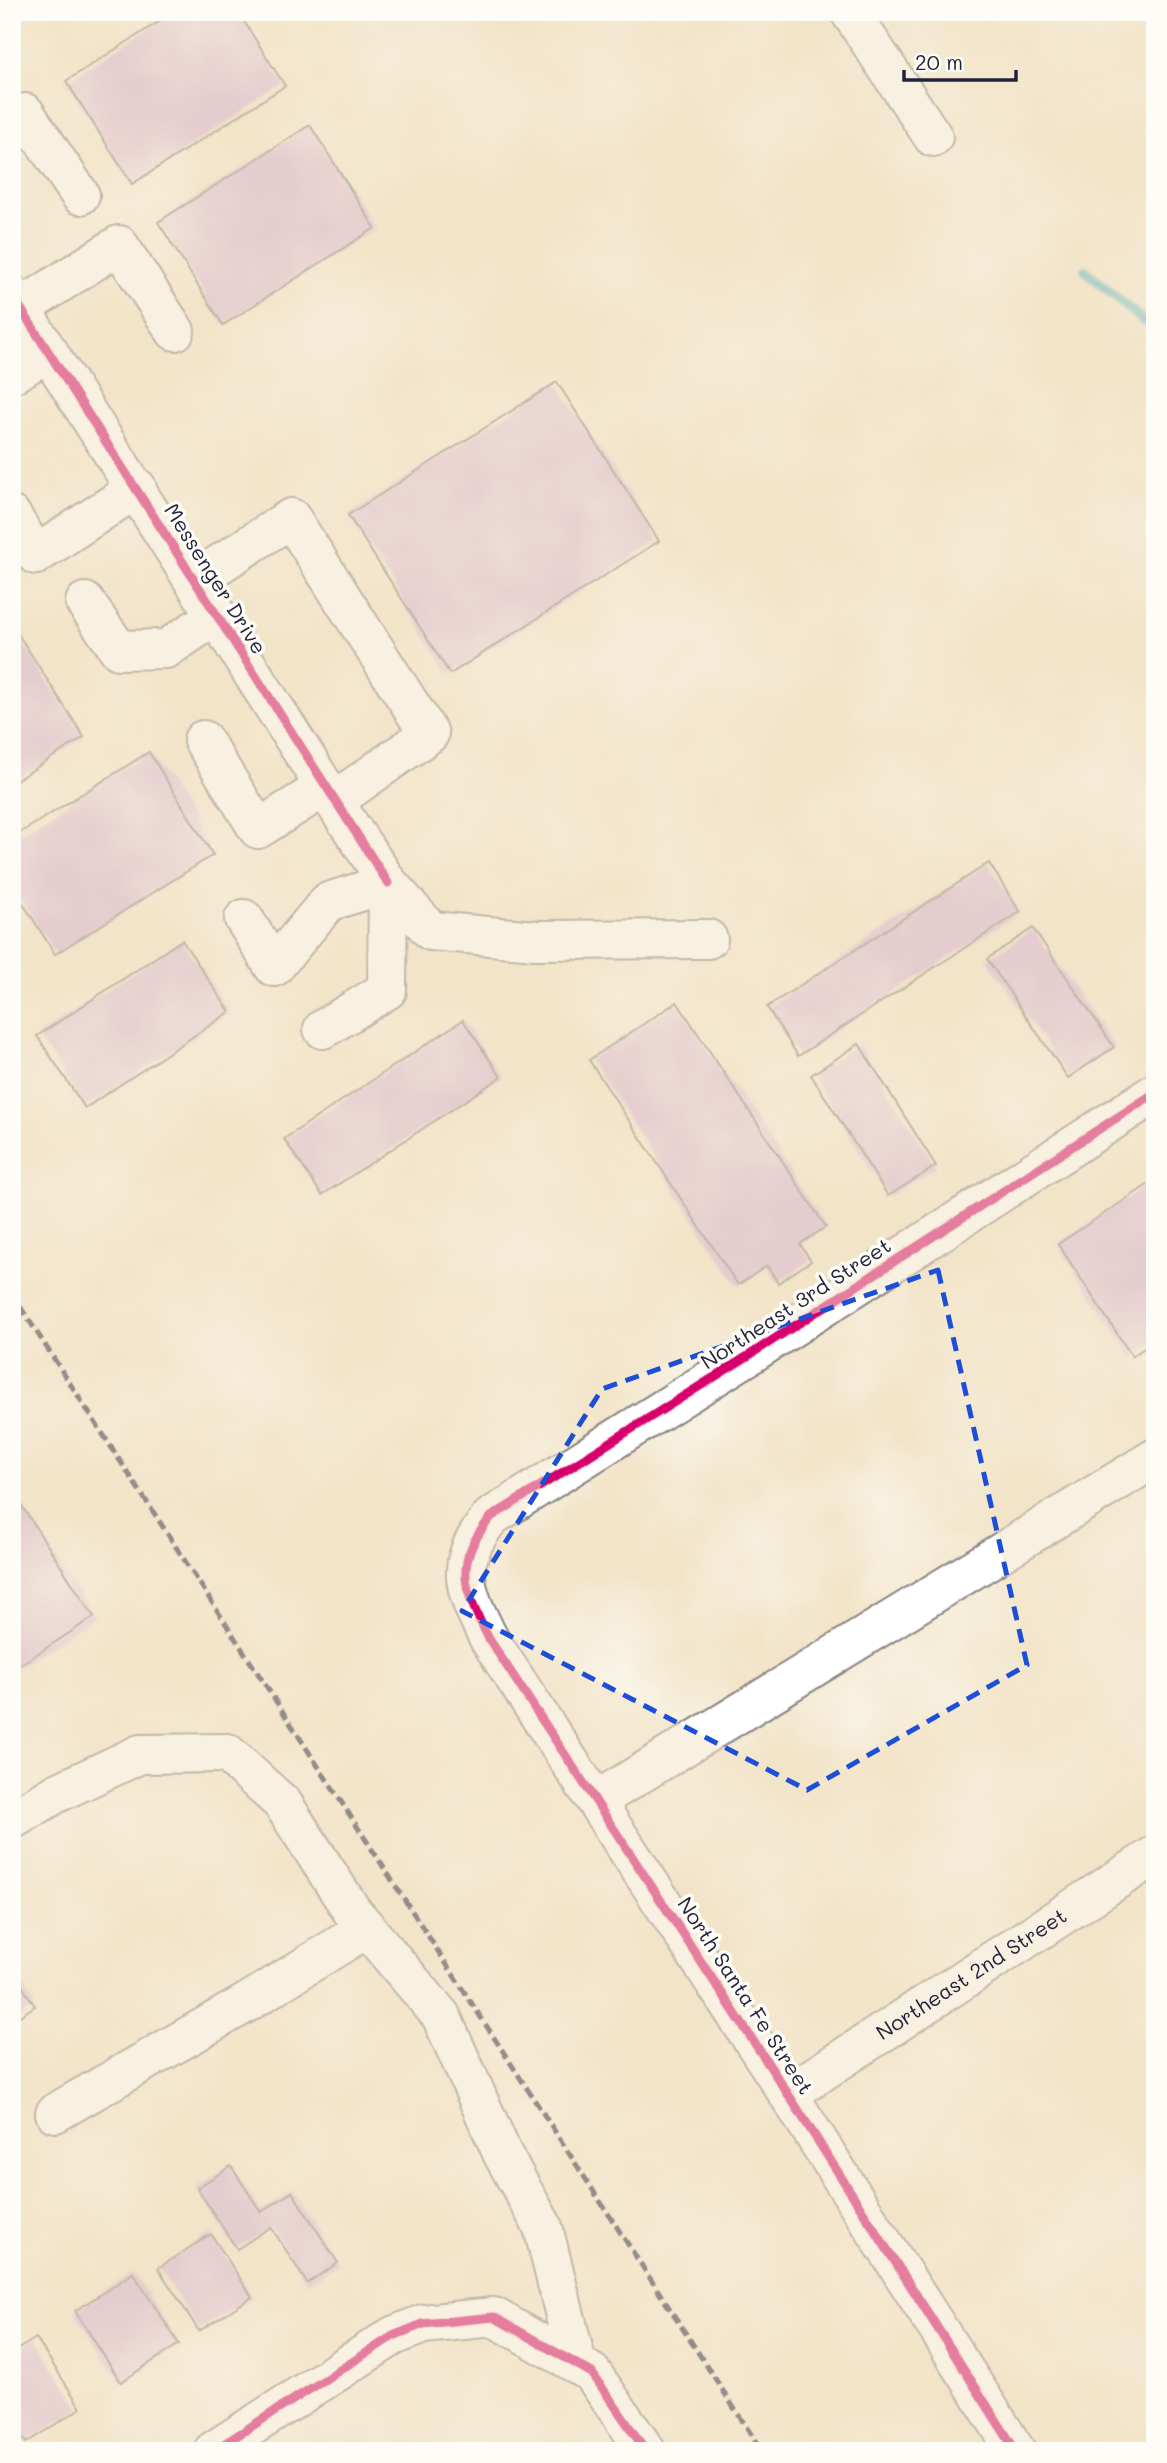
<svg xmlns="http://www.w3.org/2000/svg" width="1167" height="2463" font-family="Mali,sans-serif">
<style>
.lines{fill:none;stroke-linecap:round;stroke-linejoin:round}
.stream{stroke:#3fafbb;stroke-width:10}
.building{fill:#d6b1d7}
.minor-casing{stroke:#8a8382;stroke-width:42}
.minor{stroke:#fff;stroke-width:38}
.rail{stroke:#22223b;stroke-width:5;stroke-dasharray:10 5;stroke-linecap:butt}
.cycleway-casing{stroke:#fdfcf7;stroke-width:13}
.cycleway{stroke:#d6006c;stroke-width:9}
.marked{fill:none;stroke:#1d4ed8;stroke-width:5;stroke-dasharray:14 9;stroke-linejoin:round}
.labels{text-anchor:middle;stroke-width:7;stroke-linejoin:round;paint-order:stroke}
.street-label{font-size:21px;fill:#22223b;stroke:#fdfcf7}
</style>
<rect width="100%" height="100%" fill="#fdfcf7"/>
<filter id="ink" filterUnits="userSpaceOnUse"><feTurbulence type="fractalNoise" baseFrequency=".0143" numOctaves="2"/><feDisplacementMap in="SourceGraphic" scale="14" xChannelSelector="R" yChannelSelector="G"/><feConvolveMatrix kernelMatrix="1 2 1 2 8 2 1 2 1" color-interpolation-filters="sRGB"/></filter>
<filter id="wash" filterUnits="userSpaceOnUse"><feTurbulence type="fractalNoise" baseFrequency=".00686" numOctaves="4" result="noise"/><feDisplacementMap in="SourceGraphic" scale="28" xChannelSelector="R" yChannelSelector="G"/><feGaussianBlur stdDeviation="1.57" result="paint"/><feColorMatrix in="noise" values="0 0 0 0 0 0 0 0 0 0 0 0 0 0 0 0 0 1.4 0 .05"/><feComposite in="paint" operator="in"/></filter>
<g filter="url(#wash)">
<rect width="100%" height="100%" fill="#f2e4c8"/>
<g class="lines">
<polyline class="stream" points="1085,270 1143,321 1155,324"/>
</g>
<g id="blocks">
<g class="building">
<polygon points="174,12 238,12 285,86 132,184 66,81"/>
<polygon points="310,125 375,228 223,325 158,222"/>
<polygon points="557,382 659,541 450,674 348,515"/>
<polygon points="18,634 84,737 12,783 12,637"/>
<polygon points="149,752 213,855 55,954 12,886 12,838"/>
<polygon points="989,863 1020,912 798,1056 767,1007"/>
<polygon points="1033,928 1114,1047 1068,1078 987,959"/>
<polygon points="182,940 230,1012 85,1108 37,1036"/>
<polygon points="677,1002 826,1227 800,1244 811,1261 778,1283 767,1266 738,1285 589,1060"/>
<polygon points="463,1020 501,1077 322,1195 284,1139"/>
<polygon points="859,1044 936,1166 888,1196 811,1075"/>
<polygon points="1155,1180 1155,1341 1132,1356 1058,1244"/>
<polygon points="16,1497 94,1617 12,1670 12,1500"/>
<polygon points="12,1971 35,2006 12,2021"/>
<polygon points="231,2166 261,2212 292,2192 338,2263 307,2283 271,2227 237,2249 197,2188"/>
<polygon points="211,2234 252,2297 199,2331 158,2268"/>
<polygon points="133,2273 179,2344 121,2382 75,2311"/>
<polygon points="36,2338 81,2408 26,2443 12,2422 12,2353"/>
</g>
</g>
</g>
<g filter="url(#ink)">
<use href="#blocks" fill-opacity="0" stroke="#8a8382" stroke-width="2"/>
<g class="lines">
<defs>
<g id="minor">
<polyline points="850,12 933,137"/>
<polyline points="12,122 25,113 80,195"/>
<polyline points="12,295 338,808 388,883 431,931 536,940 708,939"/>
<polyline points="21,308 119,245 175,331"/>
<polyline points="12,374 49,352"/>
<polyline points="12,516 36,555 137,488"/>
<polyline points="195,580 291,518 429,734 334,801"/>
<polyline points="85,602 119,650 166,649 217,615"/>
<polyline points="203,740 258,829 325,787"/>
<polyline points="244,919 274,967 328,902 388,883"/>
<polyline points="323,1029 387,990 388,883"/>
<polyline points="596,1801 1155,1458"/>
<polyline points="12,1820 57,1793 140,1754 227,1753 283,1804 352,1911 441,2016 503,2155 543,2227 577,2364"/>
<path id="s1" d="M788,2094L1155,1855"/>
<polyline points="55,2113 248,2002 367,1928"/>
<polyline points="213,2451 393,2336 423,2324 494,2317 592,2373 646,2451"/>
<path d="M1016,2451L788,2094L489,1639C464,1589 452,1565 491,1517L751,1354L1155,1093"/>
</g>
</defs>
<use href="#minor" class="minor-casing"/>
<use href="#minor" class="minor"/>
<polyline class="rail" points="12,1294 762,2451"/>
<defs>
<g id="cycleway">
<polyline points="12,295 388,883"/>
<polyline points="213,2451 393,2336 423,2324 494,2317 592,2373 646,2451"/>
<path d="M1016,2451L788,2094L489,1639C464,1589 452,1565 491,1517L751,1354L1155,1093"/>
</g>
</defs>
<use href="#cycleway" class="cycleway-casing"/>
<use href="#cycleway" class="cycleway"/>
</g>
</g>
<path d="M0 0H1167V2463H0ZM938,1270L1027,1665L807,1790L462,1611L602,1389Z" fill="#f2e4c8" fill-opacity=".55" fill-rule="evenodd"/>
<path class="marked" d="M938,1270L1027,1665L807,1790L462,1611L602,1389Z"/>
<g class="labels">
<g class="street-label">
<text transform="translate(215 579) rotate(58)" y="7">Messenger Drive</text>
<text transform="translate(796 1304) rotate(-33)" y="7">Northeast 3rd Street</text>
<text dy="7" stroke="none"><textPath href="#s1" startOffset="219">Northeast 2nd Street</textPath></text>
<text transform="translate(745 1996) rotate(57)" y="7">North Santa Fe Street</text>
</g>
</g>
<rect width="1167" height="2463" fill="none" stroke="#fdfcf7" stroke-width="42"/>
<path d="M904 70v10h112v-10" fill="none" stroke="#22223b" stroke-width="3.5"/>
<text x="915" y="70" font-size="21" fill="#22223b" stroke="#fdfcf7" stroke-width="5" paint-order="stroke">20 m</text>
</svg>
